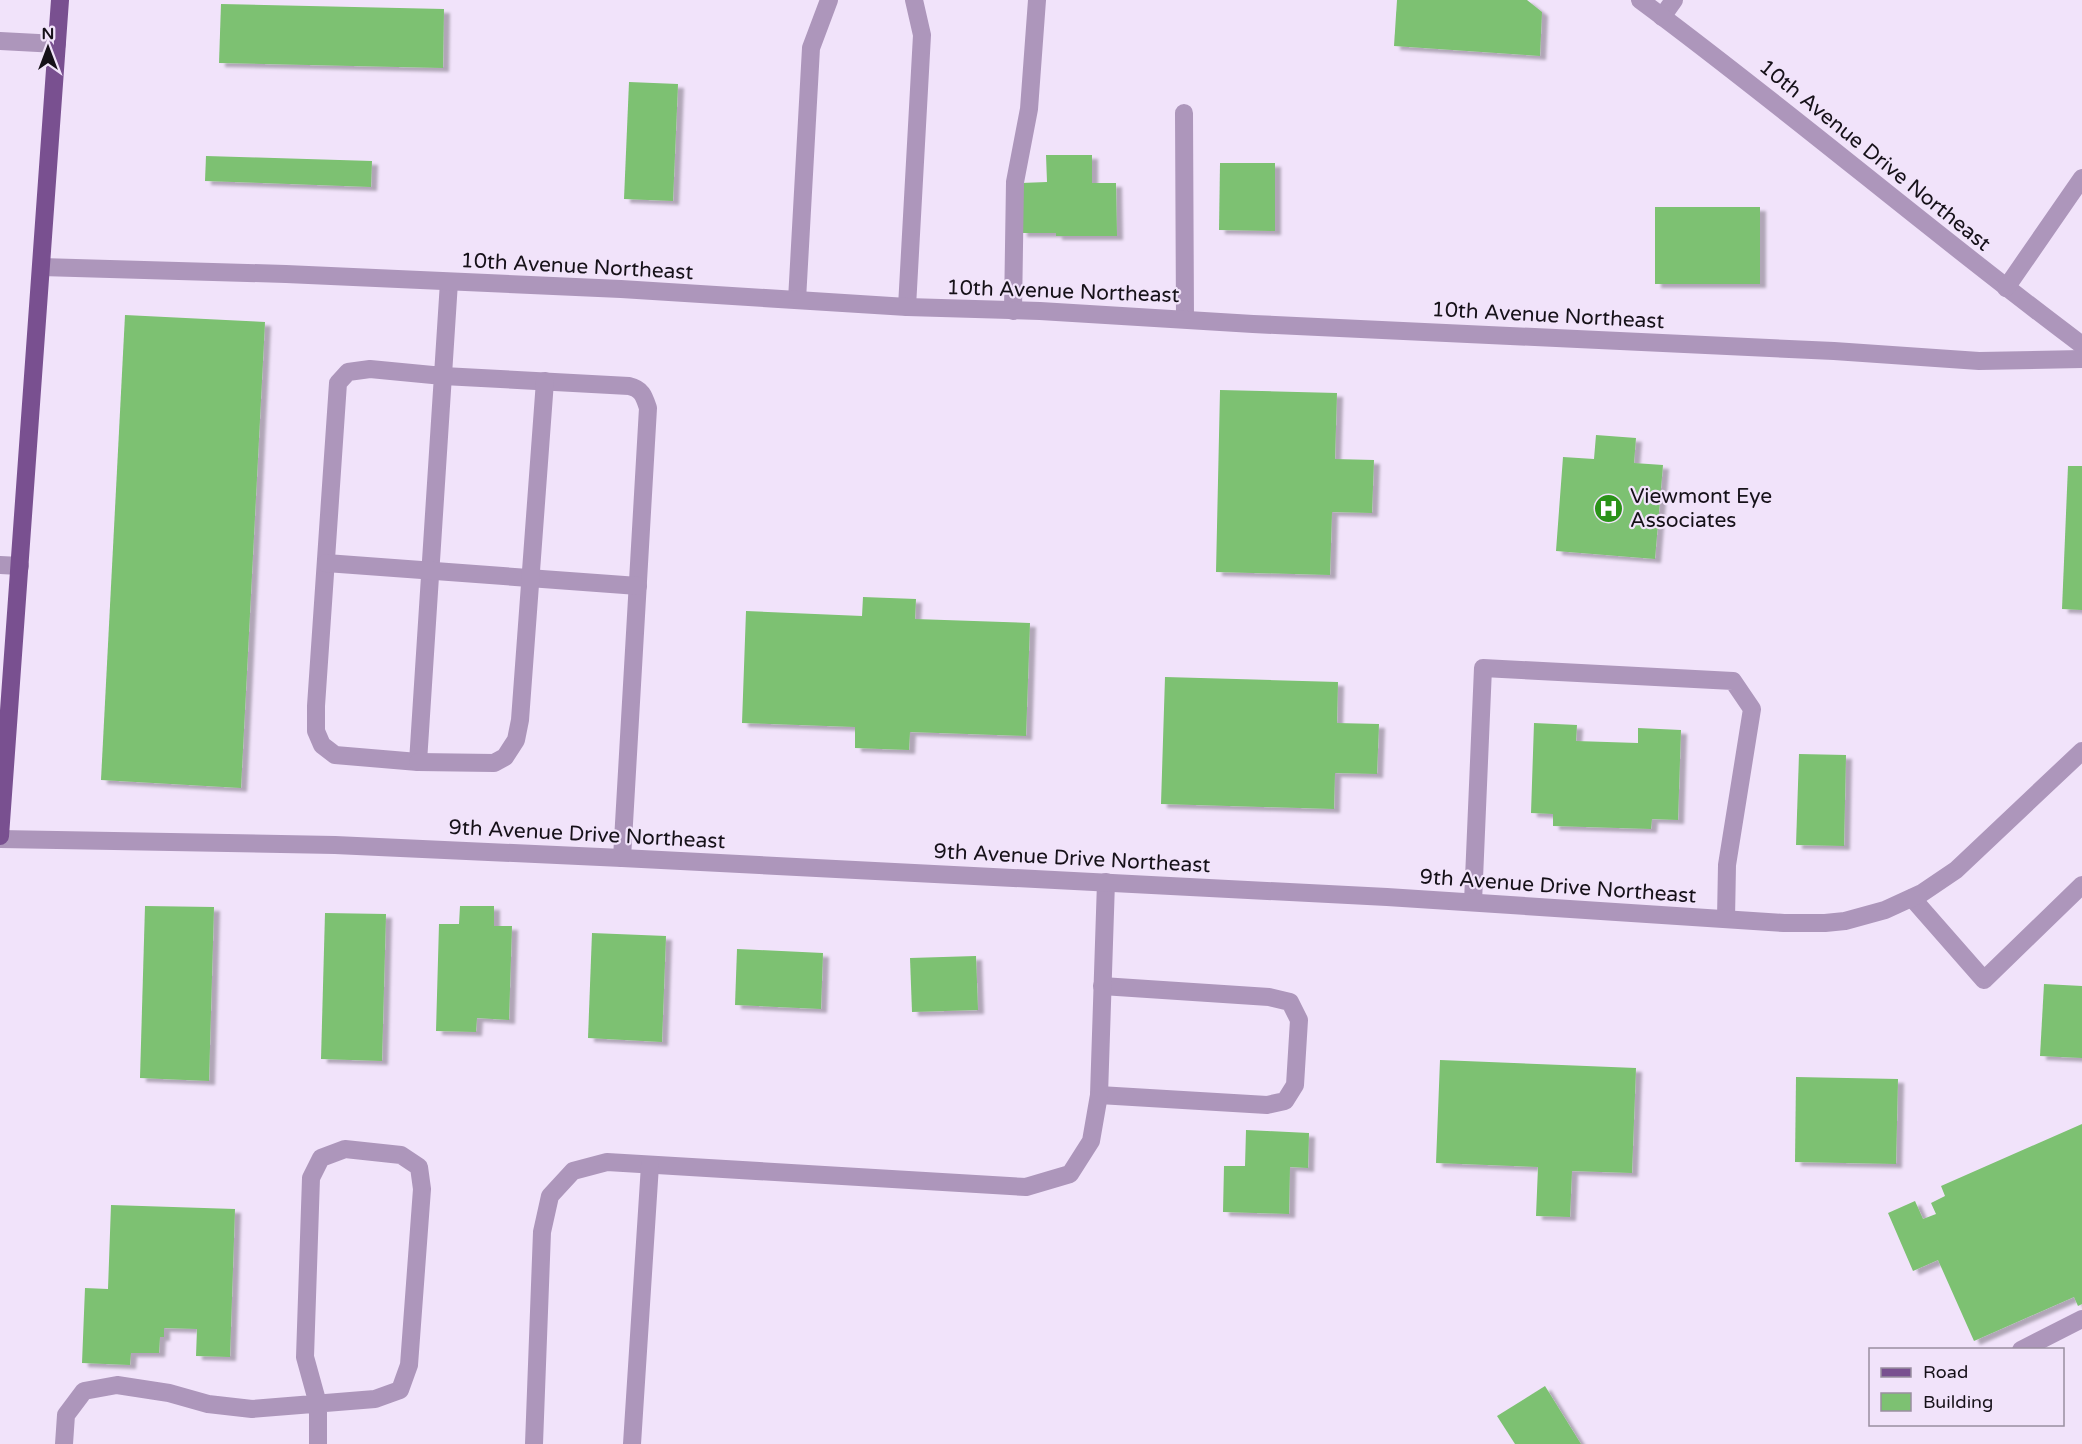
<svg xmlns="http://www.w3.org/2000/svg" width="2082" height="1444" font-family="'Varela Round',sans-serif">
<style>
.building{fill:#7dc172;filter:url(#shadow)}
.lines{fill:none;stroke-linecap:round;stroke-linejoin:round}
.service{stroke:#ad96bb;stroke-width:18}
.minor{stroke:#ad96bb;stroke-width:18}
.primary{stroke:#795090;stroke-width:18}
.labels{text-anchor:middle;stroke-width:4.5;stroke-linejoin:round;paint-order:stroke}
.street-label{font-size:21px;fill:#161119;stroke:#f1e3fa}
.poi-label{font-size:21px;fill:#161119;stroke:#f1e3fa;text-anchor:start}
</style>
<defs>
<filter id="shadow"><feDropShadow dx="6" dy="4" stdDeviation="1.5" flood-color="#0004"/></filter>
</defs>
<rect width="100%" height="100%" fill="#f1e3fa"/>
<g class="building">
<polygon points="1397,0 1527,0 1542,12 1540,56 1394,46"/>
<polygon points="221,4 444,9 443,68 219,63"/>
<polygon points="629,82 678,84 673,201 624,199"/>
<polygon points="1046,155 1092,155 1092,183 1116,183 1117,236 1056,236 1056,233 1021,233 1021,183 1047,182"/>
<polygon points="206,156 372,161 371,187 205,181"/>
<polygon points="1220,163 1275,163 1275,231 1219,230"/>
<rect x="1655" y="207" width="105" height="77"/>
<polygon points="125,315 265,322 241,788 101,780"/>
<polygon points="1220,390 1337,393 1335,459 1374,460 1372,513 1332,512 1330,575 1216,572"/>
<polygon points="1596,435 1636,438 1634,463 1663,465 1655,559 1556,551 1563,457 1594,459"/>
<polygon points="2068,466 2082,466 2082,610 2062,609"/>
<polygon points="863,597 916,599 915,619 1030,623 1026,736 910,732 909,750 855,748 855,727 742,723 746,611 862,616"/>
<polygon points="1165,677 1338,682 1337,723 1379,724 1377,774 1335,773 1334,809 1161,804"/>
<polygon points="1534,723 1577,725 1576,741 1638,743 1638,728 1681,730 1678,820 1652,819 1651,829 1553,826 1553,814 1531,813"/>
<polygon points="1799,754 1846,755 1844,846 1796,845"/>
<polygon points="145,906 214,907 209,1081 140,1078"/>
<polygon points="460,906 494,906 494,926 512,926 509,1020 477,1018 476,1032 436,1031 439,924 459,924"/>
<polygon points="325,913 386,914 382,1061 321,1059"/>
<polygon points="592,933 666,936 662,1042 588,1038"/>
<polygon points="737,949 823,953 821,1009 735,1005"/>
<polygon points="976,956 978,1010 912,1012 910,958"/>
<polygon points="2044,984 2082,986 2082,1058 2040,1056"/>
<polygon points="1440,1060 1636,1068 1632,1173 1572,1171 1570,1217 1536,1216 1538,1167 1436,1163"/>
<polygon points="1796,1077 1898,1079 1896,1164 1795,1162"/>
<polygon points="2082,1124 2082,1304 2078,1306 2074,1297 1974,1341 1938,1260 1913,1271 1888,1213 1915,1201 1923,1219 1936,1214 1931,1203 1945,1196 1941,1186"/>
<polygon points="1246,1130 1309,1133 1308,1168 1290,1167 1289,1214 1223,1212 1224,1166 1245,1166"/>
<polygon points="111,1205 235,1209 230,1357 196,1356 197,1329 164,1328 164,1337 160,1337 159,1353 131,1353 130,1365 82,1363 85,1288 108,1289"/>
<polygon points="1545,1386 1581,1444 1515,1444 1497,1416"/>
</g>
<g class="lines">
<g class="service">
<polyline points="1662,17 1674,0"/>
<polyline points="0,41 57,44"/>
<polyline points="1184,113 1185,319"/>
<path d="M449,282C439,442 428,602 418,762L335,755L322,745L316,731V706L338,383L348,372L370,369L443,376L629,386C642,389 644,396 648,408L622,858"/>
<polyline points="797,300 811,48 829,0"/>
<polyline points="907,307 922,35 914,0"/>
<polyline points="1013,311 1015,182 1029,109 1037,0"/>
<polyline points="326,563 638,586"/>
<polyline points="0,565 20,566"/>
<polyline points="418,762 494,763 505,757 516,740 520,720 545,381"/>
<polyline points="1912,898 1984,980 2082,885"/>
<polyline points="1473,902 1483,668 1733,681 1752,709 1727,865 1726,919"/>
<polyline points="1099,1095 1267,1105 1285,1101 1295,1085 1299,1020 1290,1002 1269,997 1102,986"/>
<polyline points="2021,1350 2082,1319"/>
<polyline points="64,1444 66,1415 84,1391 117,1385 169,1393 208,1404 252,1409 375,1399 400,1390 409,1365 422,1189 419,1167 401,1155 345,1149 321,1158 311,1178 305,1357 318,1404 318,1444"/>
<polyline points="534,1444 542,1232 550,1196 573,1171 607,1162 1026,1187 1070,1174 1091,1141 1099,1095 1106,882"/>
<polyline points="632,1444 650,1165"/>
</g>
<g class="minor">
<path d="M1640,0C1790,111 1932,233 2082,345"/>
<polyline points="41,267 286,274 621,289 907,307 1040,311 1253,324 1834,351 1979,361 2082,359"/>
<polyline points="2006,288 2082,178"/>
<polyline points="0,839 335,845 622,858 1387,897 1784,923 1825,923 1845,921 1885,910 1922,893 1956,870 2082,751"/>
</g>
<polyline class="primary" points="0,836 60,0"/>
</g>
<defs>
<symbol id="hospital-disc" viewBox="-11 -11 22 22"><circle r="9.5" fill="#2b9319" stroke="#f1e3fa"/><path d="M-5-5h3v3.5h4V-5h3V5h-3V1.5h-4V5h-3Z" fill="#fff"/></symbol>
</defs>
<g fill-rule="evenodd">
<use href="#hospital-disc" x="1592" y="492" width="33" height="33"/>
</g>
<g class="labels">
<g class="street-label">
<text transform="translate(1875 155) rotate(39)" y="7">10th Avenue Drive Northeast</text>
<text transform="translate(577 266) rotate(3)" y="7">10th Avenue Northeast</text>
<text transform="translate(1063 291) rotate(2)" y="7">10th Avenue Northeast</text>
<text transform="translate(1548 315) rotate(3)" y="7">10th Avenue Northeast</text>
<text transform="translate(587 834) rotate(3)" y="7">9th Avenue Drive Northeast</text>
<text transform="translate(1072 858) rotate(3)" y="7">9th Avenue Drive Northeast</text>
<text transform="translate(1558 886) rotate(4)" y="7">9th Avenue Drive Northeast</text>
</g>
<g class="poi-label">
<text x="1630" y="503">Viewmont Eye<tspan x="1630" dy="24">Associates</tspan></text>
</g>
</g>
<rect x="1869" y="1348" width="195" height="78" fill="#f1e3fa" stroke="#998fa0" stroke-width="1.5"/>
<rect x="1881" y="1368" width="30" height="9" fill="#795090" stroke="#998fa0" stroke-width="1.5"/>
<text x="1923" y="1378" font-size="18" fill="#161119">Road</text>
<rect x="1881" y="1393" width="30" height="18" fill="#7dc172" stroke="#998fa0" stroke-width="1.5"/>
<text x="1923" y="1408" font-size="18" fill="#161119">Building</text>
<g transform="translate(48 48)" stroke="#f1e3fa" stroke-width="4.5" paint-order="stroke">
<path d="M0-4.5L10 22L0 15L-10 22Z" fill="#161119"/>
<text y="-9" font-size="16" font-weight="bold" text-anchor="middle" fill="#161119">N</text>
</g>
</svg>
